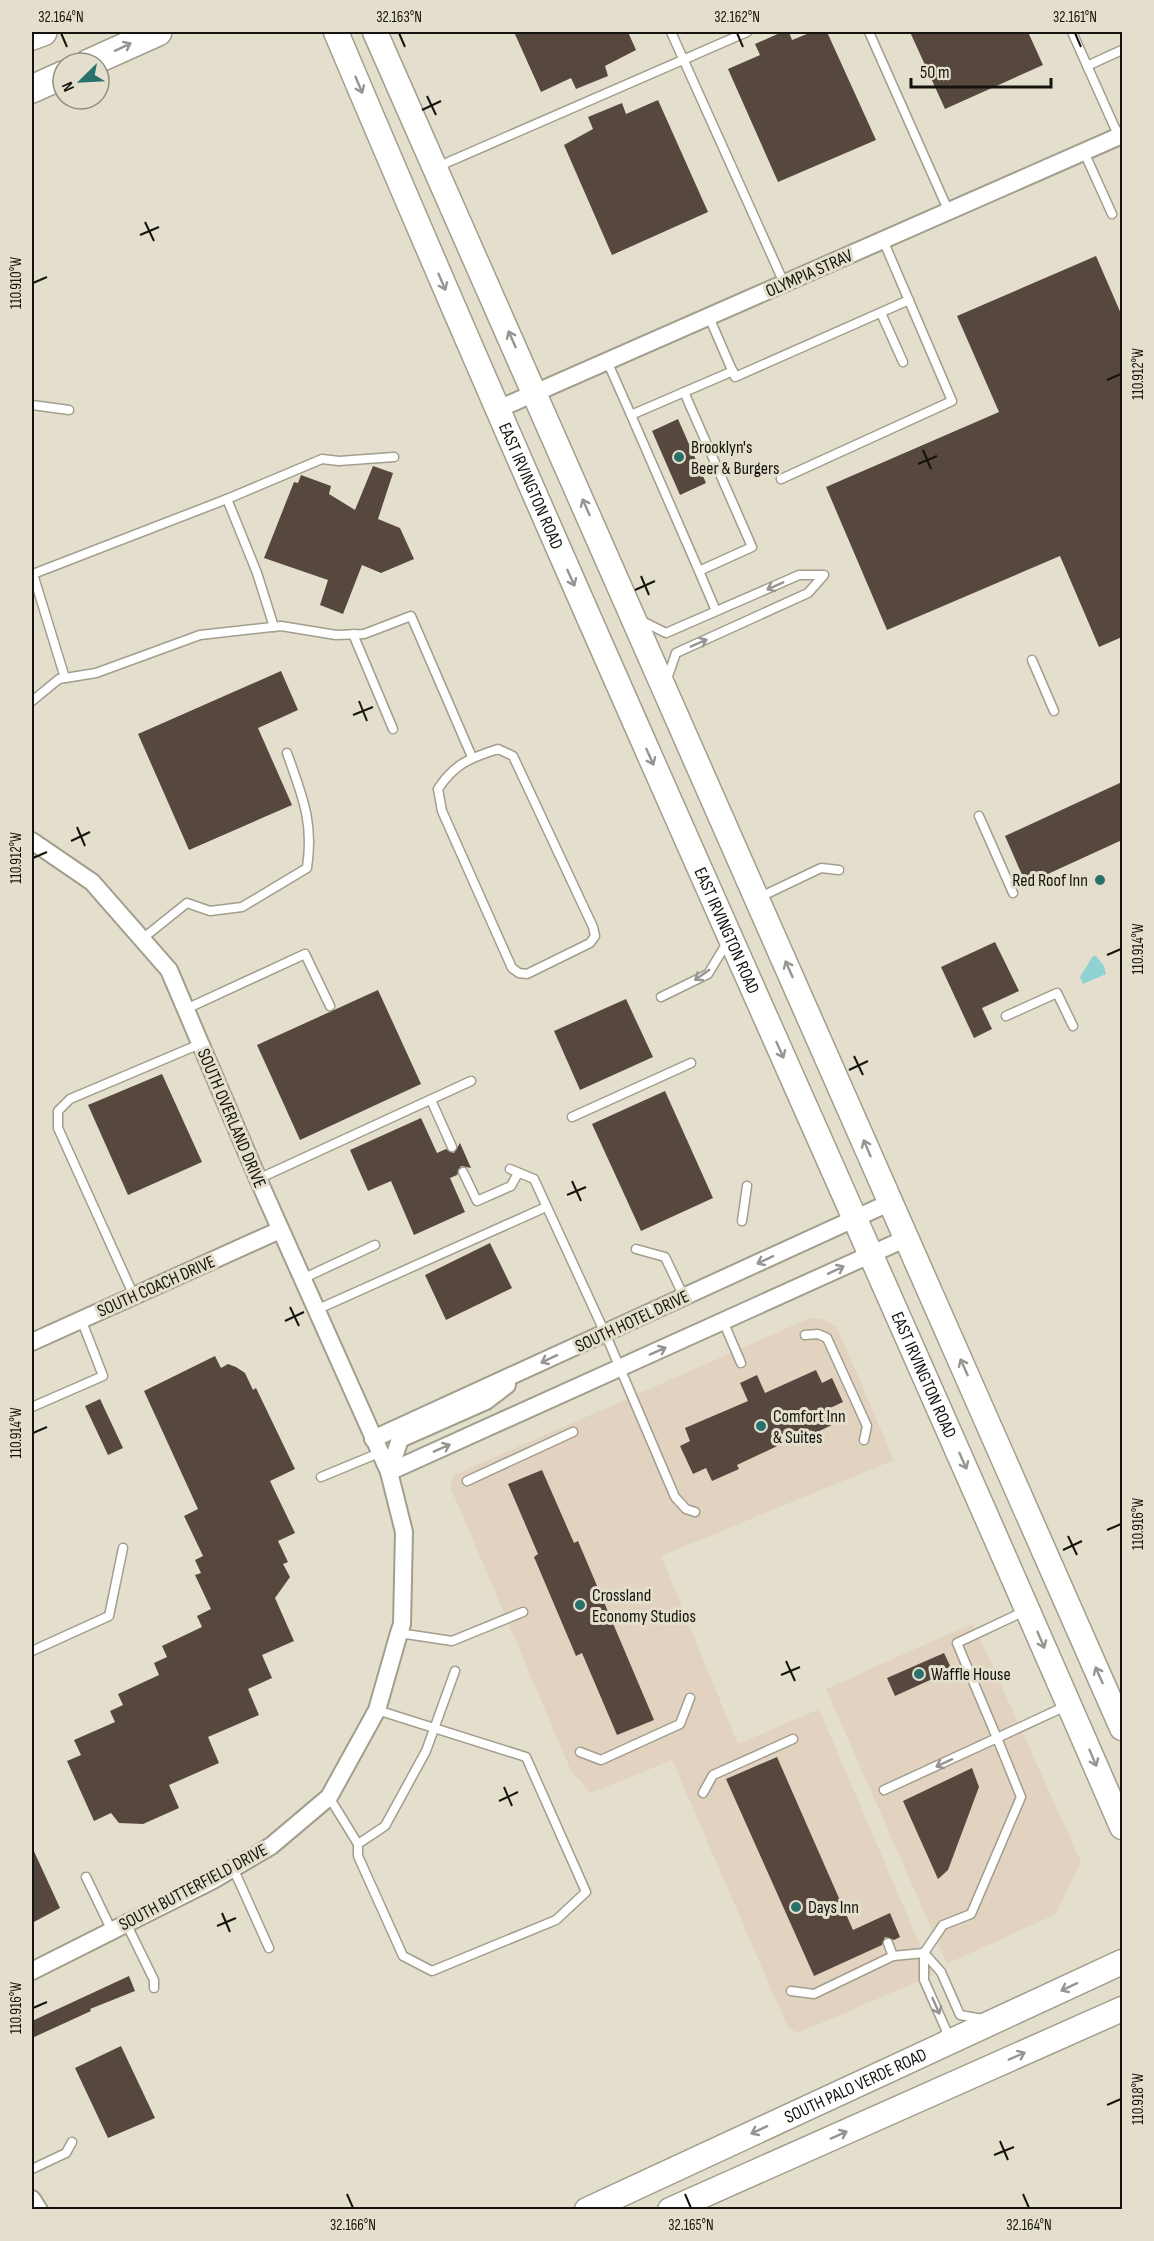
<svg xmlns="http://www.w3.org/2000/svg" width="1154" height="2241" font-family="'Sofia Sans Condensed',sans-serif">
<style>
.commercial{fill:#e1d3c0}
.water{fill:#90d1d4}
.building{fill:#56473f}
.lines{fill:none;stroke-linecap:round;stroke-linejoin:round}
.lane-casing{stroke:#a29e8d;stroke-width:11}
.street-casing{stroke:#a29e8d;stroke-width:20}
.secondary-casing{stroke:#a29e8d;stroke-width:27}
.primary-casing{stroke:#a29e8d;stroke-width:30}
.lane{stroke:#fff;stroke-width:8}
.street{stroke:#fff;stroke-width:16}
.secondary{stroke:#fff;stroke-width:24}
.primary{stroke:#fff;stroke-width:27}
.oneway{stroke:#969592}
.ticks{fill:none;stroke:#15130d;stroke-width:2}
.poi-dot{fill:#28716b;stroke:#e4dfcd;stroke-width:2}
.labels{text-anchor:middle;stroke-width:6;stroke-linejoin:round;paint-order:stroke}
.street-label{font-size:18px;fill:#15130d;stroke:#e4dfcd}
.poi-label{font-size:18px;fill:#15130d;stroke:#e4dfcd;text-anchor:start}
.neatline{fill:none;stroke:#15130d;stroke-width:2}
.ticks-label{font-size:15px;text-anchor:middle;fill:#15130d}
</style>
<rect width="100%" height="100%" fill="#e4dfcd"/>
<g class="commercial">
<polygon points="810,1318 823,1319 837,1327 894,1460 661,1556 738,1744 819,1709 933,1975 798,2033 788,2028 672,1760 591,1793 571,1771 450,1486 454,1475"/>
<polygon points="973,1623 1081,1862 1056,1914 947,1964 826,1689"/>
</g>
<polygon class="water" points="1093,956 1096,956 1104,966 1106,974 1083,984 1080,977"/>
<g class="building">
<polygon points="514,32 628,32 636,50 605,66 608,76 576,89 571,78 541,92"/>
<polygon points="782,32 789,32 792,40 812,32 827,32 876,140 778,182 728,69 760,55 755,44"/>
<polygon points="910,32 1028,32 1043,65 945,109"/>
<polygon points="658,100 708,212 612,255 564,145 593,129 588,117 622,103 626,114"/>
<polygon points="1096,256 1122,316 1122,637 1099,647 1060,556 887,630 826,487 999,412 957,316"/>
<polygon points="678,419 706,483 680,495 652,431"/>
<polygon points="373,466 393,473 378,519 400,528 414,559 381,573 362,565 343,614 320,605 328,580 264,558 294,482 298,483 301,475 331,486 329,494 355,510"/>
<polygon points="281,671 298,710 258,728 292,805 189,850 138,734"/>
<polygon points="1122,782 1122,840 1026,884 1005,836"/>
<polygon points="995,942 1019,991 982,1008 992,1029 974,1038 941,967"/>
<polygon points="378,990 421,1084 300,1140 257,1045"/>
<polygon points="626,999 653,1057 580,1090 554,1031"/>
<polygon points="162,1074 202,1162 128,1195 88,1105"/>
<polygon points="665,1091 713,1198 641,1231 592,1124"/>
<polygon points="421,1118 437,1153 446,1149 454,1153 460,1143 471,1168 461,1166 457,1175 450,1178 465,1212 414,1235 391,1181 368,1191 350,1150"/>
<polygon points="490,1243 512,1288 446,1320 425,1275"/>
<polygon points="215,1356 221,1368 228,1364 236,1367 245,1373 253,1390 256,1388 295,1469 270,1481 295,1533 278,1541 288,1562 283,1564 290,1577 275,1598 294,1641 262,1655 272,1678 248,1689 259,1715 208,1737 219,1763 169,1785 179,1808 143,1824 119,1823 111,1813 94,1821 67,1761 81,1755 74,1740 115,1722 110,1711 123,1705 118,1694 159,1675 154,1663 167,1657 162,1646 202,1627 197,1616 211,1609 195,1575 201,1573 195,1560 203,1556 184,1516 198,1509 144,1391"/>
<polygon points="816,1370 822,1383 832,1378 843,1402 830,1408 836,1423 813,1434 811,1430 737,1465 739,1469 712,1481 706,1468 693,1474 680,1446 690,1441 685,1428 748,1401 740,1383 757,1375 765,1393"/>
<polygon points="100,1399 123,1448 108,1455 85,1406"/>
<polygon points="542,1470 574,1543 578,1541 654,1720 617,1735 582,1653 576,1656 534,1557 538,1554 508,1484"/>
<polygon points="944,1653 952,1670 895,1696 887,1678"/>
<polygon points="777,1757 853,1930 890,1913 900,1937 894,1940 885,1937 882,1945 814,1976 726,1779"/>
<polygon points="972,1768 979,1787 948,1870 938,1879 903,1801"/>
<polygon points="32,1847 60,1908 32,1923"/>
<polygon points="129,1976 135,1991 90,2009 91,2011 32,2038 32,2021"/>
<polygon points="121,2046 155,2118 108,2138 75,2068"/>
</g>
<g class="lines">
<defs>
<g id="lane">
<polyline points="671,32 784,283"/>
<polyline points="869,32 949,212"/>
<polyline points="1072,32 1119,137"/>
<polyline points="1087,66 1122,50"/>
<polyline points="1084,152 1112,214"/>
<polyline points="437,167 747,32"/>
<polyline points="881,313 903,362"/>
<polyline points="709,317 735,377 909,300"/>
<polyline points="607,361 631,415 733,371"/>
<polyline points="32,405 69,410"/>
<polyline points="631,415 699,571 752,547 684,392"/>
<polyline points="781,479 952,401 883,240"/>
<polyline points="699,571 716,611"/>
<polyline points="640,620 666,633 799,575 824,575 808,593 676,653 667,679"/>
<polyline points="274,627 257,573 227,499 322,459 339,461 394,457"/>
<polyline points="353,634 393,729"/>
<polyline points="1032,660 1054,711"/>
<polyline points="65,678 33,574 227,499"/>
<polyline points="32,701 59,679 96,673 200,635 281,626 336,635 364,634 411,616 472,757"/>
<path d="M498,749L513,756L593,927L595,936L590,943L527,974L519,973L512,968L442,811L438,789C454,764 470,758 498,749Z"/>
<polyline points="979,816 1013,893"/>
<polyline points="758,898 821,868 839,870"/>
<path d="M142,939L187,903L210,911L242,907L307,868C314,821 302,796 287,753"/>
<polyline points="661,997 708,974 728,941"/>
<polyline points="186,1009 305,954 330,1006"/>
<polyline points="1006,1016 1057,993 1073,1026"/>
<polyline points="431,1100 452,1147"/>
<polyline points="572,1117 691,1063"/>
<polyline points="510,1169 534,1179 605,1333 675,1497 686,1509 695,1512"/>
<polyline points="463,1172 477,1201 511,1186 518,1173"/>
<polyline points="258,1179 471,1081"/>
<polyline points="742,1221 747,1186"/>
<polyline points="636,1249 665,1257 684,1297"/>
<polyline points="302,1279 375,1245"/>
<polyline points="134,1296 58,1128 58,1111 70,1099 200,1044"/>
<polyline points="316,1310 546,1207"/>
<polyline points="723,1321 741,1363"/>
<polyline points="805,1335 818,1334 827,1338 867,1426 864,1440"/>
<polyline points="32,1407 103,1376 81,1319"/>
<polyline points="321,1477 379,1453"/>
<polyline points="467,1481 573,1432"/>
<polyline points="399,1633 452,1641 523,1612"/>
<polyline points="32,1651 109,1616 123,1548"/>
<polyline points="580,1752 601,1760 680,1724 690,1698"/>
<polyline points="884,1790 997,1738 957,1643 1025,1611"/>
<polyline points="703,1793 713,1775 793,1739"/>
<polyline points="329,1797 358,1844 385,1826 426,1751 455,1671"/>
<polyline points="358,1844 358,1856 403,1956 432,1971 556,1920 586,1892 526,1757 377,1710"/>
<polyline points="233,1868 269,1948"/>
<polyline points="86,1877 112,1931"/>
<polyline points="126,1923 154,1980 154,1988"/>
<polyline points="888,1943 893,1956"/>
<polyline points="924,1953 941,1972 960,2015 983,2019"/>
<polyline points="791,1991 814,1994 893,1956 924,1953"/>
<polyline points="942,2037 947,2032 924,1980 924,1953 943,1925 971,1914 1021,1797 997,1738 1066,1706"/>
<polyline points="32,2169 66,2153 72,2142"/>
</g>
<g id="street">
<polyline points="496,410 1122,135"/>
<polyline points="32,841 92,882 169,970 258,1179 389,1472 404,1532 402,1624 399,1633 377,1710 329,1797 271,1846 213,1880 32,1971"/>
<polyline points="32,1342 280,1230"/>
<polyline points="373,1439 891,1202"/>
<polyline points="389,1472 907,1238"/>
<polyline points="389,1472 400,1439 486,1401 507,1385"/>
<polyline points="32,2199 39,2210"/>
</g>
<g id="secondary">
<path id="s1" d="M336,32C590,634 863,1228 1122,1827"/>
<polyline points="375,32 1122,1728"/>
<path id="s2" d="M587,2210L1122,1962"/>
<polyline points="670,2210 1122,2009"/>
</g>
<g id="primary">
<polyline points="32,36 43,32"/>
<polyline points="89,63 158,32"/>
<polyline points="32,89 63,75"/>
</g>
</defs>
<use href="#lane" class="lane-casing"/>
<use href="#street" class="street-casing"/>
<use href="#secondary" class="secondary-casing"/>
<use href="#primary" class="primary-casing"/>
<use href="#lane" class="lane"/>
<use href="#street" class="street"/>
<use href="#secondary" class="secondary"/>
<use href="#primary" class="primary"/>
</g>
<defs><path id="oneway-shaft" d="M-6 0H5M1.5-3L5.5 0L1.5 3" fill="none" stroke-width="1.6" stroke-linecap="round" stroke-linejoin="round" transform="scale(1.5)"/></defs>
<g class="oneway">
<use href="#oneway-shaft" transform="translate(123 47) rotate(-25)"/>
<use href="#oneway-shaft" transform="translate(359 85) rotate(67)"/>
<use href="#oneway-shaft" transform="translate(442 282) rotate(67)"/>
<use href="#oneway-shaft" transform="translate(512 339) rotate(-114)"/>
<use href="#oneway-shaft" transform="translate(586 507) rotate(-114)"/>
<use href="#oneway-shaft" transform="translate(571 578) rotate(66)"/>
<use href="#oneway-shaft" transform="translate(775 586) rotate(156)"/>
<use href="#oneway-shaft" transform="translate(699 643) rotate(-24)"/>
<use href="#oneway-shaft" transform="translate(650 757) rotate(66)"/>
<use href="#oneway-shaft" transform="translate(789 969) rotate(-114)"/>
<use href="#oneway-shaft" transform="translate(702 975) rotate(145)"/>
<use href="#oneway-shaft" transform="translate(780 1050) rotate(66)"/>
<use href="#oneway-shaft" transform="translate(867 1148) rotate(-113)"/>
<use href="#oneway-shaft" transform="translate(765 1260) rotate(155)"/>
<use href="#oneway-shaft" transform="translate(836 1270) rotate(-25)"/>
<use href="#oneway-shaft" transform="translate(658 1351) rotate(-24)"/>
<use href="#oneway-shaft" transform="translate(549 1359) rotate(155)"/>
<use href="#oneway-shaft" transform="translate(964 1367) rotate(-114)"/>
<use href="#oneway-shaft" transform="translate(442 1448) rotate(-24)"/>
<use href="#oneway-shaft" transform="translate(963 1461) rotate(66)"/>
<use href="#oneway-shaft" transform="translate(1041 1640) rotate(67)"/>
<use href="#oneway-shaft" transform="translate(1099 1675) rotate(-114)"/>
<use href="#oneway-shaft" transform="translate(1093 1758) rotate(67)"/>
<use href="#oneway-shaft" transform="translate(944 1763) rotate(155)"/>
<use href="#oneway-shaft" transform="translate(1069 1987) rotate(155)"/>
<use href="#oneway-shaft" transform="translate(936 2006) rotate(66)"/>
<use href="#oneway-shaft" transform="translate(1017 2056) rotate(-24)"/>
<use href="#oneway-shaft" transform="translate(759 2130) rotate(155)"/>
<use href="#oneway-shaft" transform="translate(839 2135) rotate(-24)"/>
</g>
<path class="ticks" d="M61,33L67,47M399,33L405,47M737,33L743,47M1075,33L1081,47M427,96L436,115M422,110L441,101M145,222L154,241M140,235L159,227M33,283L47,277M1107,380L1121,374M923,450L931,469M918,464L937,456M641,576L649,595M635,590L655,581M359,701L367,721M353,715L373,707M77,827L85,846M71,841L90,832M33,858L47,852M1107,955L1121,949M854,1056L863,1075M849,1070L868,1061M572,1181L581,1201M567,1195L586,1187M290,1307L299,1326M285,1321L304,1312M33,1433L47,1427M1107,1530L1121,1524M1068,1536L1077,1555M1063,1550L1082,1541M786,1661L795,1681M781,1675L800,1667M504,1787L512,1806M499,1801L518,1792M222,1913L230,1932M217,1926L236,1918M33,2008L47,2002M1107,2105L1121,2099M1000,2141L1008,2160M994,2155L1014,2147M347,2194L353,2208M685,2194L691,2208M1023,2194L1029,2208"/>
<g class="poi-dot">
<circle cx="679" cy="457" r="6"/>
<circle cx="1100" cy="880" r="6"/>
<circle cx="761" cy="1426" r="6"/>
<circle cx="580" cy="1605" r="6"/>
<circle cx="919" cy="1674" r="6"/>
<circle cx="796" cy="1907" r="6"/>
</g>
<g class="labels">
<g class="street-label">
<text transform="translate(809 273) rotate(-24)" y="6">OLYMPIA STRAV</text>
<text dy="6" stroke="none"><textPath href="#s1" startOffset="494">EAST IRVINGTON ROAD</textPath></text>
<text dy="6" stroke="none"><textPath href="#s1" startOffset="980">EAST IRVINGTON ROAD</textPath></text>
<text transform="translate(232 1118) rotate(67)" y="6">SOUTH OVERLAND DRIVE</text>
<text transform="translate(156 1286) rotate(-24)" y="6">SOUTH COACH DRIVE</text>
<text transform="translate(632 1321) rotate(-25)" y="6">SOUTH HOTEL DRIVE</text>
<text dy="6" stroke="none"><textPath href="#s1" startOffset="1466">EAST IRVINGTON ROAD</textPath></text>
<text transform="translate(193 1887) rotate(-28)" y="6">SOUTH BUTTERFIELD DRIVE</text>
<text dy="6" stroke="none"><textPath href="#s2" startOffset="296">SOUTH PALO VERDE ROAD</textPath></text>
</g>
<g class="poi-label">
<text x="691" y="453">Brooklyn's<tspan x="691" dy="21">Beer &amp; Burgers</tspan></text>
<text x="1088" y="886" text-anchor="end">Red Roof Inn</text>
<text x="773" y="1422">Comfort Inn<tspan x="773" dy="21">&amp; Suites</tspan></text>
<text x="592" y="1601">Crossland<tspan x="592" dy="21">Economy Studios</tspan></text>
<text x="931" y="1680">Waffle House</text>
<text x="808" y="1913">Days Inn</text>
</g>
</g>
<rect width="1154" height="2241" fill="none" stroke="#e4dfcd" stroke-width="66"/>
<g transform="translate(81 81) rotate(246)"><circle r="28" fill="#e4dfcd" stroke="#918d80" stroke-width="1.5"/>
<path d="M0-4.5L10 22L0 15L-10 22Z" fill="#28716b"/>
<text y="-9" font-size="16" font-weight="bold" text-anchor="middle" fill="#15130d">N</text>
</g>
<path d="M911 78v9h140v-9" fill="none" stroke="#15130d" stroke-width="3"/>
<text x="920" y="78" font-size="18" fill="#15130d" stroke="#e4dfcd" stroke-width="4.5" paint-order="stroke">50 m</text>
<rect x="33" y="33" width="1088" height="2175" class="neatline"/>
<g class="ticks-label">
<text x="61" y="22">32.164°N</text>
<text x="399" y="22">32.163°N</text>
<text x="737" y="22">32.162°N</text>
<text x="1075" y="22">32.161°N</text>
<text transform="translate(16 283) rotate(-90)" y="5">110.910°W</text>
<text transform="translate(1138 374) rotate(-90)" y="5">110.912°W</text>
<text transform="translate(16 858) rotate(-90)" y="5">110.912°W</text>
<text transform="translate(1138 949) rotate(-90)" y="5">110.914°W</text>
<text transform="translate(16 1433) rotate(-90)" y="5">110.914°W</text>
<text transform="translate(1138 1524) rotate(-90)" y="5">110.916°W</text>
<text transform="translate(16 2008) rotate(-90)" y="5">110.916°W</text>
<text transform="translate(1138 2099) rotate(-90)" y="5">110.918°W</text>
<text x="353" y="2230">32.166°N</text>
<text x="691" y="2230">32.165°N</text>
<text x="1029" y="2230">32.164°N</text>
</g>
</svg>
